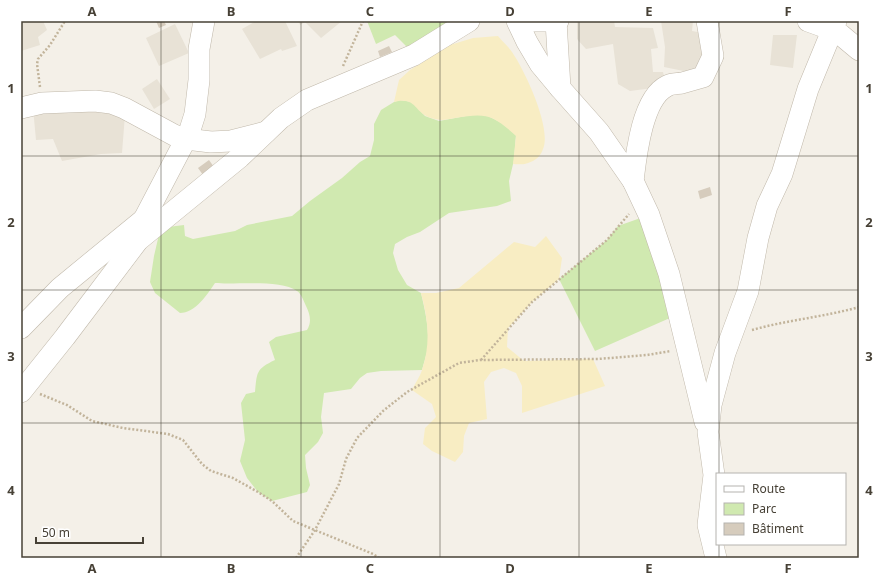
<svg xmlns="http://www.w3.org/2000/svg" width="880" height="579" font-family="'Noto Sans',sans-serif">
<style>
.residential{fill:#e8e2d6}
.green{fill:#d0e9b0}
.sand{fill:#f8edc3}
.building{fill:#d6ccbd}
.lines{fill:none;stroke-linecap:round;stroke-linejoin:round}
.minor-casing{stroke:#c0b8aa;stroke-width:22}
.path{stroke:#c2b49b;stroke-width:2.5;stroke-dasharray:2 2;stroke-linecap:butt}
.minor{stroke:#fff;stroke-width:21}
.grid{fill:none;stroke:#474136;stroke-width:1;stroke-opacity:0.55}
.neatline{fill:none;stroke:#474136;stroke-width:1.5}
.grid-label{font-size:13px;text-anchor:middle;font-weight:bold;fill:#474136}
</style>
<rect width="100%" height="100%" fill="#f4f0e8"/>
<g class="residential">
<polygon points="21,21 43,21 47,30 38,37 40,45 21,51"/>
<polygon points="256,21 285,21 297,46 282,51 281,49 260,59 242,29"/>
<polygon points="298,21 342,21 321,38 305,22 300,25"/>
<polygon points="577,21 614,21 615,27 653,28 658,48 651,49 653,72 663,72 665,81 653,82 653,88 630,91 618,84 613,44 586,49 577,39"/>
<polygon points="661,21 693,21 692,31 709,34 703,75 664,67 665,47"/>
<polygon points="175,24 189,53 159,66 146,38"/>
<polygon points="773,35 797,35 793,68 770,65"/>
<polygon points="157,79 170,99 154,109 142,89"/>
<polygon points="33,108 57,108 125,115 122,153 101,154 62,161 53,139 36,140"/>
</g>
<g class="green">
<polygon points="367,21 462,21 412,52 395,35 376,44"/>
<path d="M400,100L412,102L425,116L439,121L471,115H486L502,123L516,135L514,160L509,181L511,201L497,206L449,213L420,232L407,237L395,244L393,253L398,270L407,285L421,293C425,310 429,327 428,346C427,354 424,362 422,370L381,371L367,373L360,378L351,389L324,393L321,417L323,433L318,442L305,455L306,468L310,485L307,492L272,501L258,492L247,478L240,461L245,440L241,403L246,394L255,392C257,372 256,369 275,360L269,342L276,337L307,330C312,322 310,314 306,306C304,302 301,293 297,291C280,279 236,285 215,283C207,295 195,313 180,313L155,293L150,282L154,256L160,230L168,227L184,225L185,236L193,239L235,231L247,225L292,216L310,201L342,178L360,162L370,156L374,140V124L381,110L394,102Z"/>
<polygon points="649,215 679,314 595,351 559,279 607,240 618,226"/>
</g>
<g class="sand">
<path d="M498,36C502,41 508,46 512,52C525,71 552,128 543,149C541,156 535,161 528,163C524,165 518,164 513,164L516,136C492,114 486,113 455,118C445,120 440,121 431,118C414,113 417,96 394,102L399,80L410,70L450,45L473,38Z"/>
<path d="M546,236L562,258L559,279L532,302L508,328L507,347L524,361L593,359L605,386L522,413V386L516,373L504,368L491,372L484,382L487,419L469,423L464,436L463,452L455,462L432,451L423,444L425,428L436,417L432,404L412,390C415,383 420,377 422,370C431,344 428,318 421,293H436L459,288L514,242L535,247Z"/>
</g>
<g class="building">
<polygon points="156,21 164,21 166,25 159,28"/>
<polygon points="389,46 392,52 380,57 378,51"/>
<polygon points="209,160 214,167 203,175 198,168"/>
<polygon points="710,187 712,195 700,199 698,191"/>
</g>
<g class="lines">
<defs>
<g id="minor">
<polyline points="517,21 527,42 540,64 560,88 599,132 633,181 649,215 669,274 705,422"/>
<polyline points="532,21 558,21"/>
<polyline points="556,21 560,88"/>
<polyline points="808,21 833,30 841,35 859,50"/>
<polyline points="21,108 42,103 95,101 111,103 124,108 174,135 186,139 211,142 231,141 266,132"/>
<path d="M633,181C636,156 642,98 667,86C672,83 678,84 682,83C689,81 696,79 703,77L713,56L707,21"/>
<polyline points="136,242 240,157 281,118 307,100 414,55 469,21"/>
<polyline points="21,328 60,288 143,220"/>
<polyline points="21,392 65,337 136,243 144,219 189,133 195,114 199,80 199,49 204,21"/>
<polyline points="716,558 708,525 714,475 708,432 711,405 725,353 748,291 758,238 767,206 782,174 808,89 836,21"/>
</g>
</defs>
<use href="#minor" class="minor-casing"/>
<g class="path">
<polyline points="343,66 363,21"/>
<polyline points="40,87 37,64 38,59 50,45 65,21"/>
<path d="M752,330C787,320 824,317 859,307"/>
<polyline points="481,360 532,302 607,240 629,214"/>
<polyline points="40,394 67,405 92,421 123,428 168,434 183,440 202,464 211,471 233,478 258,492 272,501 293,521 373,554 379,558"/>
<polyline points="296,558 315,530 339,484 346,459 357,438 383,411 407,392 459,363 480,360 598,359 647,355 671,351"/>
</g>
<use href="#minor" class="minor"/>
</g>
<path class="grid" d="M161,21V558M301,21V558M440,21V558M579,21V558M719,21V474M21,156H859M21,290H859M21,423H859M719,544V558"/>
<rect width="880" height="579" fill="none" stroke="#ffffff" stroke-width="44"/>
<rect x="716" y="473" width="130" height="72" fill="#ffffff" stroke="#b5b3af"/>
<rect x="724" y="486" width="20" height="6" fill="#ffffff" stroke="#b5b3af"/>
<text x="752" y="493" font-size="12" fill="#474136">Route</text>
<rect x="724" y="503" width="20" height="12" fill="#d0e9b0" stroke="#b5b3af"/>
<text x="752" y="513" font-size="12" fill="#474136">Parc</text>
<rect x="724" y="523" width="20" height="12" fill="#d6ccbd" stroke="#b5b3af"/>
<text x="752" y="533" font-size="12" fill="#474136">Bâtiment</text>
<path d="M36 537v6h107v-6" fill="none" stroke="#474136" stroke-width="2"/>
<text x="42" y="537" font-size="12" fill="#474136" stroke="#ffffff" stroke-width="3" paint-order="stroke">50 m</text>
<rect x="22" y="22" width="836" height="535" class="neatline"/>
<g class="grid-label">
<text x="92" y="16">A</text>
<text x="231" y="16">B</text>
<text x="370" y="16">C</text>
<text x="510" y="16">D</text>
<text x="649" y="16">E</text>
<text x="788" y="16">F</text>
<text x="11" y="93">1</text>
<text x="869" y="93">1</text>
<text x="11" y="227">2</text>
<text x="869" y="227">2</text>
<text x="11" y="361">3</text>
<text x="869" y="361">3</text>
<text x="11" y="495">4</text>
<text x="869" y="495">4</text>
<text x="92" y="573">A</text>
<text x="231" y="573">B</text>
<text x="370" y="573">C</text>
<text x="510" y="573">D</text>
<text x="649" y="573">E</text>
<text x="788" y="573">F</text>
</g>
</svg>
